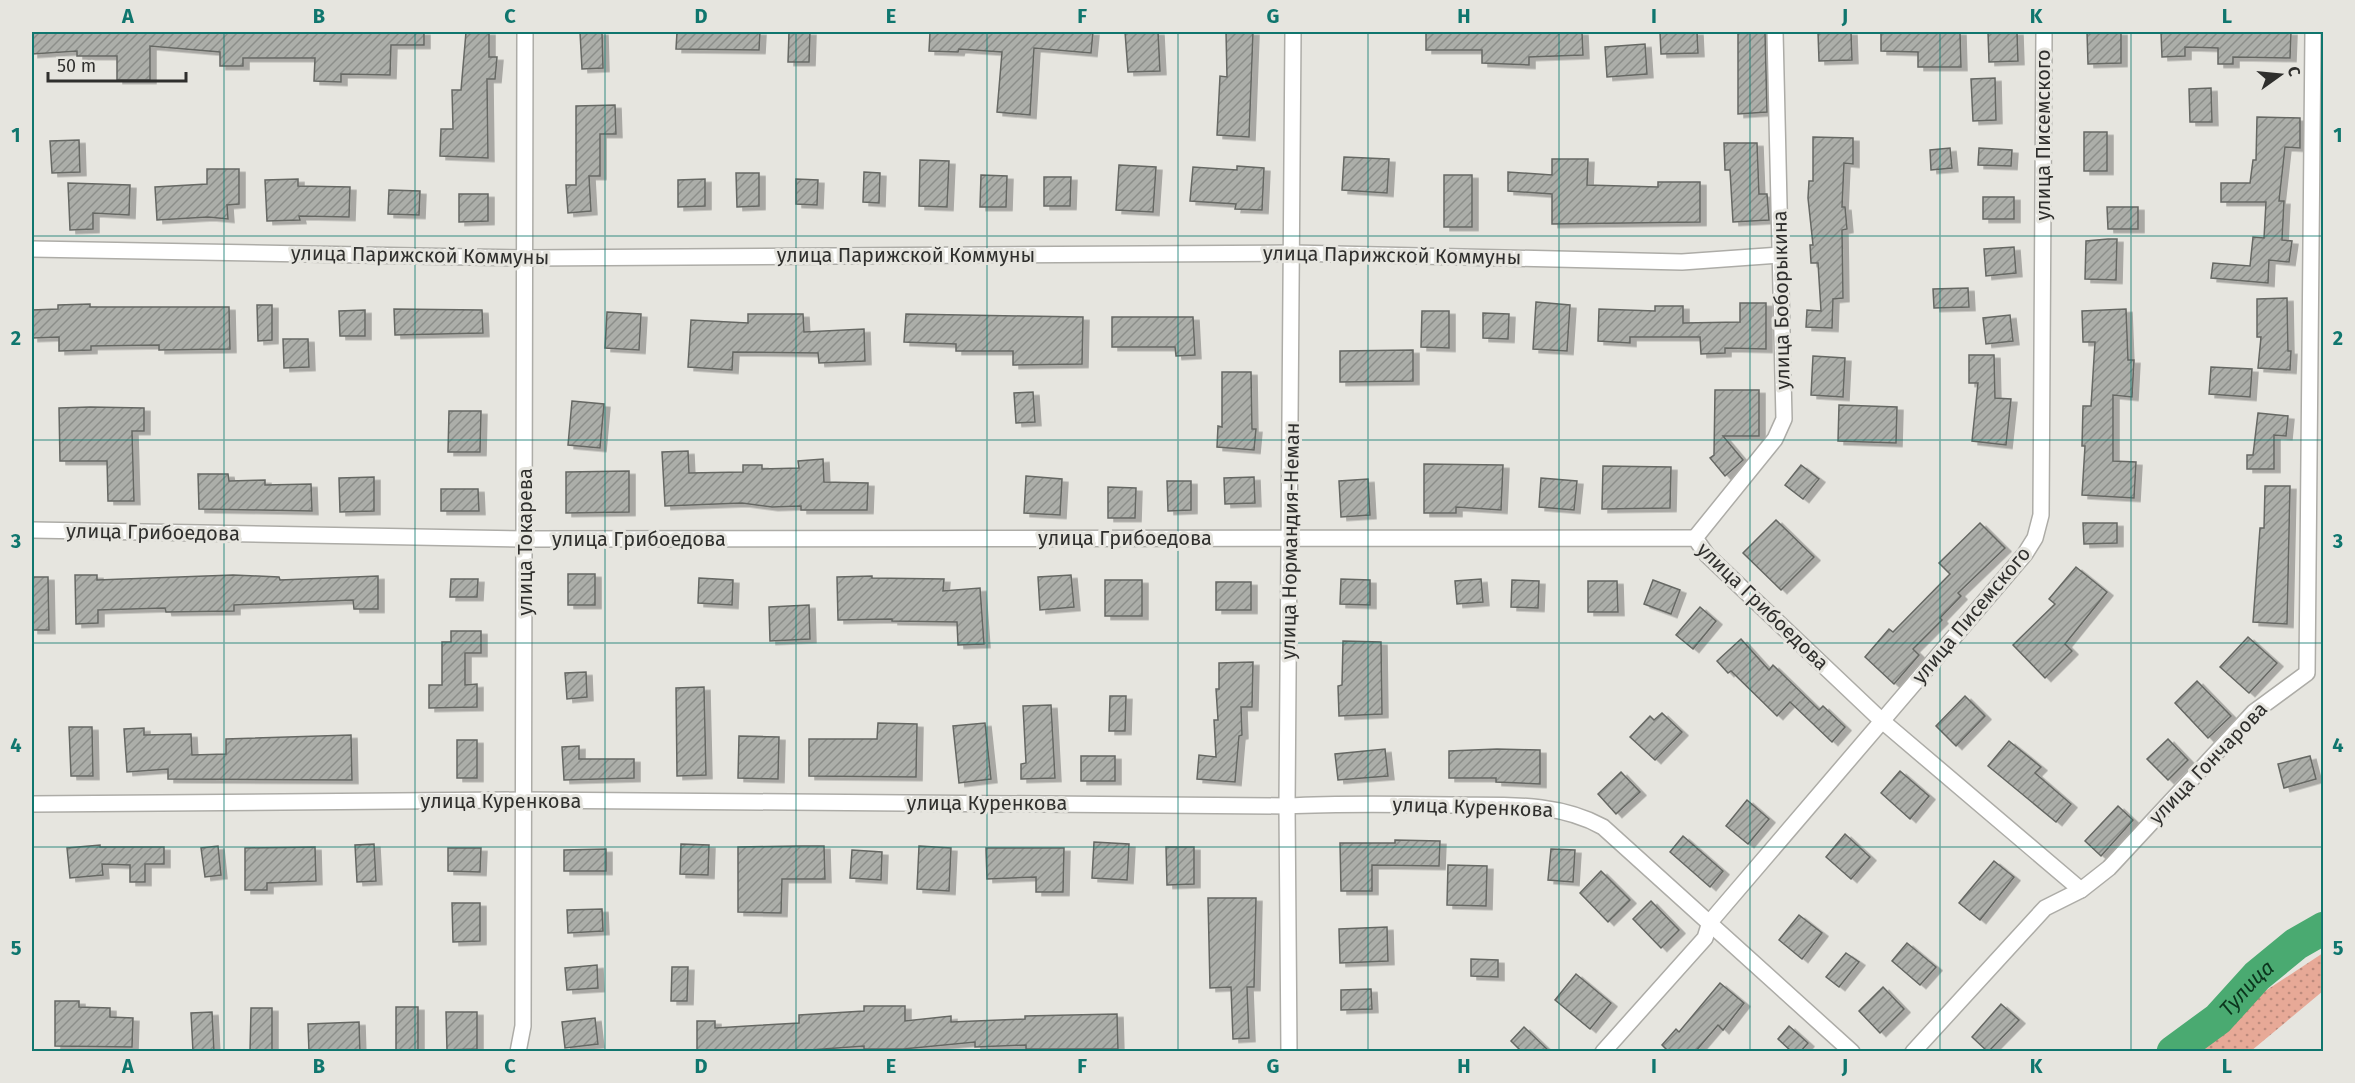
<svg xmlns="http://www.w3.org/2000/svg" width="2355" height="1083" font-family="'Fira Sans',sans-serif">
<style>
.grass{fill:url(#grass-dots)}
.lines{fill:none;stroke-linecap:round;stroke-linejoin:round}
.river{stroke:#4aaa71;stroke-width:33}
.building{fill:url(#building-hatch);stroke:#666864;stroke-width:1.5;filter:url(#shadow)}
.street-casing{stroke:#adaca7;stroke-width:18}
.street{stroke:#fff;stroke-width:15}
.grid{fill:none;stroke:#0f766e;stroke-width:1.5;stroke-opacity:0.55}
.labels{text-anchor:middle;stroke-width:6;stroke-linejoin:round;paint-order:stroke}
.street-label{font-size:20px;fill:#2f2f2d;stroke:#e6e5df}
.water-label{font-size:21px;font-style:italic;fill:#0b351d;stroke:#e6e5df}
.neatline{fill:none;stroke:#0f766e;stroke-width:2}
.grid-label{font-size:20px;text-anchor:middle;font-weight:bold;fill:#0f766e}
</style>
<defs>
<pattern id="grass-dots" width="8" height="8" patternUnits="userSpaceOnUse" patternTransform="scale(1.5)"><rect width="8" height="8" fill="#e7a997"/><path d="M2 2h.1M6 6h.1" fill="none" stroke="#bc8a7c" stroke-width="1.8" stroke-linecap="round"/></pattern>
<pattern id="building-hatch" width="6" height="6" patternUnits="userSpaceOnUse" patternTransform="scale(1.5)"><rect width="6" height="6" fill="#acaea9"/><path d="M-1 1l2-2M0 6l6-6M5 7l2-2" fill="none" stroke="#8c8e8a"/></pattern>
<filter id="shadow"><feDropShadow dx="6" dy="3.5" stdDeviation="0" flood-color="#0004"/></filter>
</defs>
<rect width="100%" height="100%" fill="#e6e5df"/>
<polygon class="grass" points="2323,953 2323,991 2251,1051 2200,1051 2238,1009"/>
<g class="lines">
<path class="river" id="s1" d="M2173,1052L2218,1019L2257,976L2296,944L2324,928"/>
</g>
<g class="building">
<polygon points="32,32 424,32 424,45 391,45 390,75 341,74 341,82 314,81 315,58 243,58 243,66 220,66 220,52 150,46 150,80 117,80 117,56 77,56 77,51 32,54"/>
<polygon points="466,32 489,32 489,57 497,57 495,79 487,79 488,158 440,156 441,129 453,129 452,90 461,90"/>
<polygon points="580,32 602,32 603,68 582,69"/>
<polygon points="677,32 760,32 759,50 676,49"/>
<polygon points="789,32 810,32 809,62 788,62"/>
<polygon points="930,32 1093,32 1091,53 1034,48 1030,115 997,112 1002,52 959,49 958,52 929,51"/>
<polygon points="1125,32 1158,32 1160,71 1128,72"/>
<polygon points="1226,32 1253,32 1249,137 1217,135 1220,76 1227,77"/>
<polygon points="1426,32 1582,32 1583,55 1529,57 1529,65 1482,63 1482,50 1426,50"/>
<polygon points="1660,32 1697,32 1698,53 1661,54"/>
<polygon points="1738,32 1765,32 1767,112 1738,114"/>
<polygon points="1818,32 1851,32 1852,60 1819,61"/>
<polygon points="1881,32 1960,32 1961,67 1918,67 1918,52 1881,51"/>
<polygon points="1988,32 2017,32 2018,61 1989,62"/>
<polygon points="2087,32 2121,32 2121,63 2088,64"/>
<polygon points="2161,32 2291,32 2290,58 2233,57 2233,64 2218,64 2218,48 2185,47 2185,56 2162,57"/>
<polygon points="1645,44 1647,74 1607,77 1605,47"/>
<polygon points="1995,78 1996,120 1973,121 1971,79"/>
<polygon points="2211,88 2212,122 2190,122 2189,89"/>
<polygon points="615,105 616,134 600,134 600,176 589,176 591,211 568,213 566,185 576,185 576,106"/>
<polygon points="2257,117 2300,118 2300,148 2285,147 2279,201 2284,201 2282,240 2292,241 2289,262 2269,260 2268,283 2211,278 2213,263 2250,266 2253,237 2264,238 2266,202 2221,202 2221,183 2250,183 2253,160 2256,160"/>
<rect x="2084" y="132" width="23" height="39"/>
<polygon points="1813,137 1853,138 1853,164 1844,163 1842,207 1845,207 1847,229 1842,230 1843,298 1833,299 1832,328 1806,327 1807,310 1821,311 1818,263 1811,263 1810,245 1813,245 1808,198 1809,181 1813,181"/>
<polygon points="79,140 80,172 52,173 50,141"/>
<polygon points="1724,143 1757,143 1759,194 1767,194 1769,220 1733,222 1730,170 1725,170"/>
<polygon points="1950,148 1952,168 1931,170 1930,150"/>
<polygon points="1979,148 2012,150 2011,166 1978,165"/>
<polygon points="1344,157 1389,159 1387,193 1342,190"/>
<polygon points="1552,159 1588,159 1587,185 1658,187 1658,182 1700,182 1700,222 1552,224 1552,194 1508,191 1508,172 1552,175"/>
<polygon points="920,160 949,161 947,207 919,206"/>
<polygon points="1119,165 1156,167 1153,212 1116,210"/>
<polygon points="1237,166 1264,168 1262,210 1235,209 1236,204 1190,201 1193,167 1237,170"/>
<polygon points="207,169 239,169 239,204 227,205 228,219 208,217 157,220 155,187 207,184"/>
<polygon points="864,172 880,173 879,203 863,202"/>
<polygon points="736,173 759,173 759,206 737,207"/>
<polygon points="981,175 1007,176 1006,207 980,207"/>
<rect x="1444" y="175" width="28" height="52"/>
<polygon points="1044,177 1071,177 1070,206 1044,206"/>
<polygon points="298,179 298,186 350,187 349,217 299,216 300,220 267,221 265,180"/>
<polygon points="705,179 705,206 678,207 678,180"/>
<polygon points="796,179 818,180 817,205 796,204"/>
<polygon points="68,183 130,185 129,215 93,213 93,229 70,230"/>
<polygon points="389,190 420,191 419,215 388,214"/>
<polygon points="459,194 488,194 488,221 459,222"/>
<rect x="1983" y="197" width="31" height="22"/>
<polygon points="2107,207 2138,207 2138,229 2108,229"/>
<polygon points="2108,239 2117,239 2116,280 2085,279 2086,241"/>
<polygon points="2014,247 2016,273 1986,276 1984,249"/>
<polygon points="1968,288 1969,307 1934,308 1933,289"/>
<polygon points="2287,298 2288,351 2291,351 2290,370 2258,368 2261,337 2257,337 2257,299"/>
<polygon points="1536,302 1570,305 1567,351 1533,349"/>
<polygon points="1740,303 1766,303 1766,349 1725,348 1725,353 1701,354 1700,337 1630,337 1630,343 1598,341 1599,309 1655,311 1655,306 1683,306 1683,323 1740,322"/>
<polygon points="90,304 90,307 229,307 230,349 159,350 159,345 91,346 91,350 59,351 59,337 32,338 32,310 58,309 58,305"/>
<polygon points="257,305 272,305 272,340 258,341"/>
<polygon points="394,309 482,310 483,333 395,335"/>
<polygon points="2126,309 2128,360 2134,360 2132,397 2113,395 2113,461 2136,462 2134,498 2082,495 2085,446 2082,446 2083,406 2091,406 2095,342 2083,342 2082,311"/>
<polygon points="365,310 365,336 340,336 339,311"/>
<polygon points="1422,311 1449,311 1449,348 1421,347"/>
<polygon points="607,312 641,314 639,350 605,348"/>
<polygon points="1483,313 1509,314 1508,339 1483,338"/>
<polygon points="748,314 803,314 804,332 864,329 865,361 819,363 818,353 733,352 732,370 688,367 691,320 748,323"/>
<polygon points="906,314 1083,317 1082,364 1013,365 1013,351 956,351 956,344 904,342"/>
<polygon points="2010,315 2013,341 1986,344 1983,318"/>
<polygon points="1112,317 1193,317 1195,355 1176,356 1175,347 1112,347"/>
<polygon points="283,339 308,339 309,367 284,368"/>
<polygon points="1413,350 1413,381 1340,382 1340,351"/>
<polygon points="1969,355 1994,355 1995,398 2011,399 2006,445 1972,441 1978,383 1969,383"/>
<polygon points="1813,356 1845,358 1843,397 1811,395"/>
<polygon points="2211,367 2252,369 2250,397 2209,394"/>
<polygon points="1222,372 1251,372 1252,429 1256,429 1254,450 1217,447 1218,426 1222,427"/>
<polygon points="1715,390 1759,390 1759,436 1723,436 1743,460 1725,476 1710,458 1714,455"/>
<polygon points="1033,392 1035,422 1016,423 1014,393"/>
<polygon points="572,401 604,404 600,448 568,445"/>
<polygon points="1839,405 1897,407 1896,443 1838,441"/>
<polygon points="90,407 144,408 144,431 132,431 134,501 108,501 107,461 60,461 59,408"/>
<polygon points="449,411 481,411 480,452 448,452"/>
<polygon points="2258,413 2288,416 2286,436 2274,435 2274,469 2247,469 2247,455 2253,455"/>
<polygon points="688,451 689,473 743,472 743,465 762,465 762,469 799,468 798,461 823,459 824,482 868,483 867,510 801,510 801,506 772,507 742,503 665,506 662,452"/>
<polygon points="1424,464 1503,465 1501,510 1456,507 1456,513 1424,513"/>
<polygon points="1801,465 1819,479 1803,499 1785,485"/>
<polygon points="1603,466 1671,467 1670,508 1602,509"/>
<polygon points="629,471 629,512 566,513 566,472"/>
<polygon points="198,474 228,474 229,481 265,480 265,485 311,484 312,511 199,509"/>
<polygon points="1026,476 1062,479 1060,515 1024,513"/>
<polygon points="374,477 374,511 340,512 339,478"/>
<polygon points="1254,477 1255,503 1225,504 1224,478"/>
<polygon points="1541,478 1577,481 1574,510 1539,507"/>
<polygon points="1368,479 1370,515 1341,517 1339,481"/>
<polygon points="1167,481 1191,481 1191,510 1168,511"/>
<polygon points="2265,486 2290,486 2287,624 2253,622 2260,528 2264,528"/>
<polygon points="1108,487 1136,488 1135,518 1108,518"/>
<polygon points="441,489 478,489 479,511 441,511"/>
<polygon points="1776,520 1814,557 1781,590 1743,553"/>
<polygon points="1980,523 2005,548 1958,593 1961,596 1940,618 1942,620 1913,649 1919,655 1894,684 1865,657 1889,629 1893,632 1950,574 1939,563"/>
<polygon points="2083,523 2117,523 2117,543 2084,544"/>
<polygon points="2076,567 2107,592 2065,644 2072,651 2045,678 2013,645 2055,604 2049,599"/>
<rect x="568" y="574" width="27" height="31"/>
<polygon points="75,575 97,575 97,580 233,575 279,577 280,580 378,576 378,609 354,609 353,600 234,605 234,611 166,612 165,608 98,610 98,623 76,624"/>
<polygon points="1071,575 1074,607 1040,610 1038,577"/>
<polygon points="872,576 872,578 944,579 943,591 980,588 984,644 958,645 957,622 892,621 892,619 838,620 837,577"/>
<polygon points="32,577 48,577 49,630 32,630"/>
<polygon points="699,578 733,580 732,605 698,603"/>
<polygon points="451,579 478,579 477,597 450,597"/>
<polygon points="1341,579 1370,580 1370,605 1340,604"/>
<polygon points="1481,579 1483,602 1457,604 1455,581"/>
<rect x="1105" y="580" width="37" height="36"/>
<polygon points="1512,580 1539,581 1538,608 1511,607"/>
<polygon points="1653,580 1680,590 1671,614 1644,604"/>
<polygon points="1588,581 1617,581 1618,612 1588,612"/>
<rect x="1216" y="582" width="35" height="28"/>
<polygon points="809,605 810,639 770,641 769,607"/>
<polygon points="1700,607 1716,621 1693,649 1676,635"/>
<polygon points="451,631 481,631 481,653 465,653 465,685 477,684 477,707 429,708 429,685 442,685 442,642 451,642"/>
<polygon points="2248,637 2277,663 2249,693 2220,667"/>
<polygon points="1741,639 1769,670 1773,665 1819,710 1823,706 1845,727 1832,742 1790,702 1777,716 1731,671 1728,673 1717,661"/>
<polygon points="1343,641 1381,642 1382,714 1339,716 1338,686 1342,685"/>
<polygon points="1253,662 1252,707 1241,707 1242,735 1239,736 1235,782 1197,779 1199,755 1216,757 1214,720 1218,720 1216,689 1219,689 1219,663"/>
<polygon points="586,672 587,697 567,699 565,673"/>
<polygon points="2197,681 2231,716 2208,738 2175,703"/>
<polygon points="704,687 706,775 677,776 676,688"/>
<polygon points="1110,696 1126,696 1125,731 1109,731"/>
<polygon points="1965,696 1985,716 1956,746 1936,726"/>
<polygon points="1051,705 1055,778 1021,779 1021,764 1026,763 1023,706"/>
<polygon points="1662,713 1682,732 1655,760 1630,737 1650,716 1654,720"/>
<polygon points="878,723 917,724 916,777 809,776 809,739 877,739"/>
<polygon points="985,723 991,779 959,783 953,726"/>
<polygon points="69,727 92,727 93,776 71,776"/>
<polygon points="144,728 144,735 191,734 192,755 226,754 226,739 351,735 352,780 168,779 168,769 127,772 124,729"/>
<polygon points="739,736 779,737 778,779 738,778"/>
<polygon points="2168,739 2188,760 2168,780 2147,759"/>
<rect x="457" y="740" width="20" height="38"/>
<polygon points="2009,741 2041,767 2035,773 2071,804 2056,822 1988,766"/>
<polygon points="579,746 579,759 634,759 634,778 564,780 562,747"/>
<polygon points="1385,749 1388,776 1338,780 1335,754"/>
<polygon points="1497,749 1540,750 1540,784 1496,782 1496,778 1449,778 1449,751"/>
<rect x="1081" y="756" width="34" height="25"/>
<polygon points="2310,756 2316,779 2284,788 2278,764"/>
<polygon points="1900,771 1929,796 1910,819 1881,793"/>
<polygon points="1621,772 1640,792 1616,814 1598,794"/>
<polygon points="1747,800 1769,819 1748,844 1726,826"/>
<polygon points="2118,806 2133,820 2101,856 2085,841"/>
<polygon points="1845,834 1870,857 1851,879 1826,857"/>
<polygon points="1683,836 1723,871 1710,887 1670,852"/>
<polygon points="1395,840 1440,841 1439,866 1372,865 1372,891 1341,891 1340,843 1395,843"/>
<polygon points="1094,842 1129,844 1127,880 1092,878"/>
<polygon points="374,844 376,881 357,882 355,845"/>
<polygon points="681,844 709,845 708,875 680,874"/>
<polygon points="100,845 100,847 164,847 164,864 145,864 145,882 130,882 130,865 102,864 103,875 70,878 67,848"/>
<polygon points="218,846 221,875 205,877 201,848"/>
<polygon points="801,846 824,846 825,879 782,879 781,913 738,912 738,847"/>
<polygon points="919,846 951,848 949,891 917,889"/>
<polygon points="315,847 316,881 267,883 267,890 245,890 245,848"/>
<polygon points="1166,847 1194,847 1194,884 1167,885"/>
<polygon points="448,848 481,848 480,872 448,871"/>
<polygon points="986,848 1064,848 1063,892 1036,892 1036,877 987,879"/>
<polygon points="606,849 606,871 564,871 564,850"/>
<polygon points="1551,849 1575,850 1573,882 1548,880"/>
<polygon points="852,850 882,852 881,880 850,878"/>
<polygon points="1994,861 2014,877 1980,920 1959,903"/>
<polygon points="1448,865 1487,866 1486,906 1447,905"/>
<polygon points="1601,871 1630,900 1608,922 1580,893"/>
<polygon points="1208,898 1256,898 1254,987 1247,987 1249,1038 1233,1039 1231,987 1210,988"/>
<polygon points="1651,901 1679,930 1661,948 1633,919"/>
<polygon points="452,903 480,903 480,941 453,942"/>
<polygon points="602,909 603,931 568,933 567,910"/>
<polygon points="1799,915 1822,933 1802,959 1779,940"/>
<polygon points="1387,927 1388,961 1340,963 1339,929"/>
<polygon points="1907,943 1936,967 1920,985 1892,961"/>
<polygon points="1846,953 1859,962 1839,987 1826,977"/>
<polygon points="1471,959 1498,960 1498,977 1471,976"/>
<polygon points="597,965 598,988 567,990 565,968"/>
<polygon points="672,967 688,967 687,1001 671,1001"/>
<polygon points="1576,974 1611,1003 1590,1029 1555,1000"/>
<polygon points="1720,983 1744,1003 1723,1030 1718,1025 1695,1052 1669,1052 1662,1045 1676,1029 1679,1032"/>
<polygon points="1883,987 1904,1009 1880,1033 1859,1011"/>
<polygon points="1371,989 1372,1009 1341,1010 1341,990"/>
<polygon points="55,1001 79,1001 79,1007 110,1008 110,1017 133,1018 132,1047 55,1046"/>
<polygon points="2001,1004 2019,1020 1988,1052 1972,1037"/>
<polygon points="864,1006 905,1006 905,1021 951,1016 951,1022 1025,1019 1025,1016 1117,1014 1118,1049 1026,1049 1026,1045 975,1047 975,1042 903,1049 864,1049 864,1046 782,1052 697,1050 697,1021 715,1021 715,1028 799,1023 799,1015 864,1011"/>
<rect x="396" y="1007" width="22" height="44"/>
<polygon points="251,1008 272,1008 272,1052 250,1052"/>
<polygon points="212,1012 214,1051 193,1052 191,1013"/>
<polygon points="446,1012 477,1012 477,1049 447,1050"/>
<polygon points="595,1018 598,1044 565,1048 562,1022"/>
<polygon points="359,1022 360,1052 309,1052 308,1024"/>
<polygon points="1789,1026 1808,1043 1800,1052 1792,1052 1778,1039"/>
<polygon points="1524,1027 1550,1052 1522,1052 1511,1041"/>
</g>
<g class="lines">
<defs>
<g id="street">
<polyline points="32,249 526,258 1293,253 1682,262 1781,255"/>
<polyline points="32,530 526,539 1695,538 1707,555 1881,720 2081,890"/>
<polyline points="1695,538 1775,439 1784,419 1775,32"/>
<path d="M32,804L524,800L1287,806C1342,803 1396,804 1451,805C1503,806 1556,801 1603,827L1852,1052"/>
<polyline points="518,1052 523,1026 525,32"/>
<polyline points="1289,1052 1287,806 1293,32"/>
<polyline points="1603,1052 1705,938 1710,922 2025,554 2035,538 2041,515 2044,32"/>
<polyline points="1913,1052 2045,908 2081,890 2109,868 2254,712 2307,673 2313,32"/>
</g>
</defs>
<use href="#street" class="street-casing"/>
<use href="#street" class="street"/>
</g>
<path class="grid" d="M224,32V1052M415,32V1052M605,32V1052M796,32V1052M987,32V1052M1178,32V1052M1368,32V1052M1559,32V1052M1750,32V1052M1940,32V1052M2131,32V1052M32,236H2324M32,440H2324M32,643H2324M32,847H2324"/>
<g class="labels">
<g class="street-label">
<text transform="translate(2043 135) rotate(-90)" y="7">улица Писемского</text>
<text transform="translate(420 255) rotate(1)" y="7">улица Парижской Коммуны</text>
<text x="906" y="262">улица Парижской Коммуны</text>
<text transform="translate(1392 255) rotate(1)" y="7">улица Парижской Коммуны</text>
<text transform="translate(1781 300) rotate(-91)" y="7">улица Боборыкина</text>
<text transform="translate(153 532) rotate(1)" y="7">улица Грибоедова</text>
<text x="1125" y="545">улица Грибоедова</text>
<text x="639" y="546">улица Грибоедова</text>
<text transform="translate(1290 541) rotate(-89)" y="7">улица Нормандия-Неман</text>
<text transform="translate(525 542) rotate(-90)" y="7">улица Токарева</text>
<text transform="translate(1763 606) rotate(44)" y="7">улица Грибоедова</text>
<text transform="translate(1971 615) rotate(-50)" y="7">улица Писемского</text>
<text transform="translate(2208 763) rotate(-46)" y="7">улица Гончарова</text>
<text x="501" y="808">улица Куренкова</text>
<text x="987" y="810">улица Куренкова</text>
<text transform="translate(1473 807) rotate(2)" y="7">улица Куренкова</text>
</g>
<g class="water-label">
<text dy="7" stroke="none"><textPath href="#s1" startOffset="98">Тулица</textPath></text>
</g>
</g>
<rect width="2355" height="1083" fill="none" stroke="#e6e5df" stroke-width="66"/>
<g transform="translate(2280 75) rotate(75)" stroke="#e6e5df" stroke-width="4.5" paint-order="stroke">
<path d="M0-4.5L10 22L0 15L-10 22Z" fill="#2f2f2d"/>
<text y="-9" font-size="16" font-weight="bold" text-anchor="middle" fill="#2f2f2d">С</text>
</g>
<path d="M48 72v9h138v-9" fill="none" stroke="#2f2f2d" stroke-width="3"/>
<text x="57" y="72" font-size="18" fill="#2f2f2d" stroke="#e6e5df" stroke-width="4.5" paint-order="stroke">50 m</text>
<rect x="33" y="33" width="2289" height="1017" class="neatline"/>
<g class="grid-label">
<text x="128" y="23">A</text>
<text x="319" y="23">B</text>
<text x="510" y="23">C</text>
<text x="701" y="23">D</text>
<text x="891" y="23">E</text>
<text x="1082" y="23">F</text>
<text x="1273" y="23">G</text>
<text x="1464" y="23">H</text>
<text x="1654" y="23">I</text>
<text x="1845" y="23">J</text>
<text x="2036" y="23">K</text>
<text x="2227" y="23">L</text>
<text x="16" y="142">1</text>
<text x="2338" y="142">1</text>
<text x="16" y="345">2</text>
<text x="2338" y="345">2</text>
<text x="16" y="548">3</text>
<text x="2338" y="548">3</text>
<text x="16" y="752">4</text>
<text x="2338" y="752">4</text>
<text x="16" y="955">5</text>
<text x="2338" y="955">5</text>
<text x="128" y="1073">A</text>
<text x="319" y="1073">B</text>
<text x="510" y="1073">C</text>
<text x="701" y="1073">D</text>
<text x="891" y="1073">E</text>
<text x="1082" y="1073">F</text>
<text x="1273" y="1073">G</text>
<text x="1464" y="1073">H</text>
<text x="1654" y="1073">I</text>
<text x="1845" y="1073">J</text>
<text x="2036" y="1073">K</text>
<text x="2227" y="1073">L</text>
</g>
</svg>
